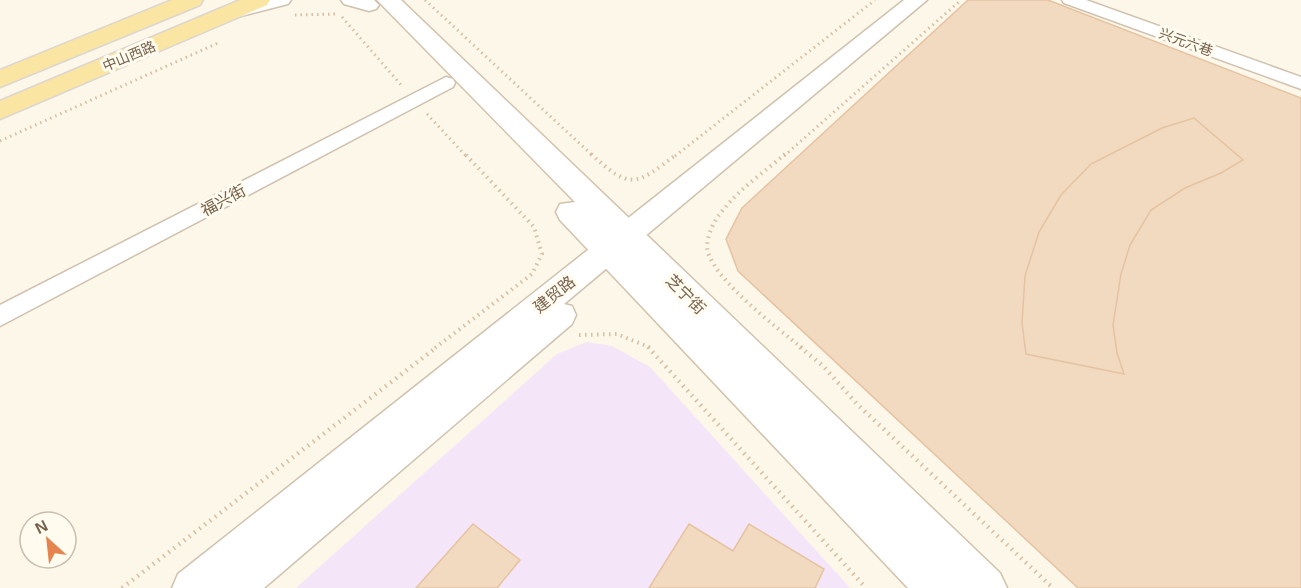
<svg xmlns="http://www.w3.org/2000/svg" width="1301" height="588" font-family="Helvetica,'Noto Sans SC',sans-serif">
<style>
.education{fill:#f4e5f9}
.building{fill:#f2dac0;stroke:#e5c3a1;stroke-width:1.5}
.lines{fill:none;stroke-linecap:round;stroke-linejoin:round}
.minor-casing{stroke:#cfc1ae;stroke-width:3}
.tertiary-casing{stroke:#cfc1ae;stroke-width:3}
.secondary-casing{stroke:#d2c2ac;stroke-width:3}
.primary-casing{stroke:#dcd6d0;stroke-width:3}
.path-far2{stroke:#d7bea3;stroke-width:3;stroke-dasharray:1.5 4;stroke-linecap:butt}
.path-far1{stroke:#d7bea3;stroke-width:4;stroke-dasharray:1.5 4.5;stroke-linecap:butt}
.path{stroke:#d7bea3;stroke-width:4.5;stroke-dasharray:1.5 5;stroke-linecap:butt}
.minor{fill:#fff;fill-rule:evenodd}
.tertiary{fill:#fff;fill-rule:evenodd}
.secondary{fill:#fff;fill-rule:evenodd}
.primary{fill:#fae5a2;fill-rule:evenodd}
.labels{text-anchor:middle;stroke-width:6;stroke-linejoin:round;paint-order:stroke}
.far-street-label{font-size:14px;fill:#77614c;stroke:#fffbef}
.street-label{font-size:16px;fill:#77614c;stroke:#fffbef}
</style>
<rect width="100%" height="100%" fill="#fcf7e9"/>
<polygon class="education" points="587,342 612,346 650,367 850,588 296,588 557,354"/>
<g class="building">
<polygon points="968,0 1048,0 1301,98 1301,588 1078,588 738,271 726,239 742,208"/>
<polygon points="1194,118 1243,160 1221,173 1185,188 1151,210 1130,245 1121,274 1113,325 1117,353 1124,374 1026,354 1022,323 1025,276 1039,232 1061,195 1091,164 1162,128"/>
<polygon points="473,524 520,560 497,588 416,588"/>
<polygon points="689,524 733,551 749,524 824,569 815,588 649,588"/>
</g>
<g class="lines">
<defs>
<g id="minor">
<polygon points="1062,0 1086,0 1301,77 1301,89 1064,3"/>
<polygon points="446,77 453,79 455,83 453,87 0,326 0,305"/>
</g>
<g id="tertiary">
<polygon points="256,0 291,0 288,4 229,19 222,17 219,13 222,9"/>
<polygon points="341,0 374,0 379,5 376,9 369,11 344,4"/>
<polygon points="904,0 927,0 564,304 572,306 576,315 572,324 264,588 172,588 178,574"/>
</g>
<polygon id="secondary" points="377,0 401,0 1000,573 1007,588 908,588 560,220 556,212 560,204 575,202"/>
<g id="primary">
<polygon points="172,0 203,0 200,5 0,87 0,70"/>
<polygon points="240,0 270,0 267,5 0,119 0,101"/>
</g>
</defs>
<use href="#minor" class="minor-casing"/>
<use href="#tertiary" class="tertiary-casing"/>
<use href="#secondary" class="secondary-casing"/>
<use href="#primary" class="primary-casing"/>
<g class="path-far2">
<polyline points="425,0 593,156"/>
<polyline points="295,15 335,14"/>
<polyline points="342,17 402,86"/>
<polyline points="427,114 466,156"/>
<polyline points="0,141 218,43"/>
<polyline points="675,156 875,0"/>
<polyline points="784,156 961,0"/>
</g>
<g class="path-far1">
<path d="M591,154C631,191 636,185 677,154"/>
<path d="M785,154C766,171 739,189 724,209C715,219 708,232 707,246C707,275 780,330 802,348"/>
<polyline points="579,335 617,334 651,348"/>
<polyline points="435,348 532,274 542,254 534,227 465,154"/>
</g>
<g class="path">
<polyline points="648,347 866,588"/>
<polyline points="800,347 823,366 857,404 1053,588"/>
<polyline points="122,588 437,347"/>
</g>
<use href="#minor" class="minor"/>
<use href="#tertiary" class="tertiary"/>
<use href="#secondary" class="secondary"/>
<use href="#primary" class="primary"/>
</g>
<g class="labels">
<g class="far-street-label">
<text transform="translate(1186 42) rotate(20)" y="5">兴元六巷</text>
<text transform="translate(129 56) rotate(-23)" y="5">中山西路</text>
</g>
<g class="street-label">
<text transform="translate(223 200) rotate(-28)" y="6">福兴街</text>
<text transform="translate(554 294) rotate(-39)" y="6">建贸路</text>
<text transform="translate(686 294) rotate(45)" y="6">芝宁街</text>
</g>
</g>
<g transform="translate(48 540) rotate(333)"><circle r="28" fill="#fffbef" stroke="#c9bdae" stroke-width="1.5"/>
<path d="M0-4.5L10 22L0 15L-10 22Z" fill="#e5844f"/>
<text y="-9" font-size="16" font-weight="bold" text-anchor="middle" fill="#77614c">N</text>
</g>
</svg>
